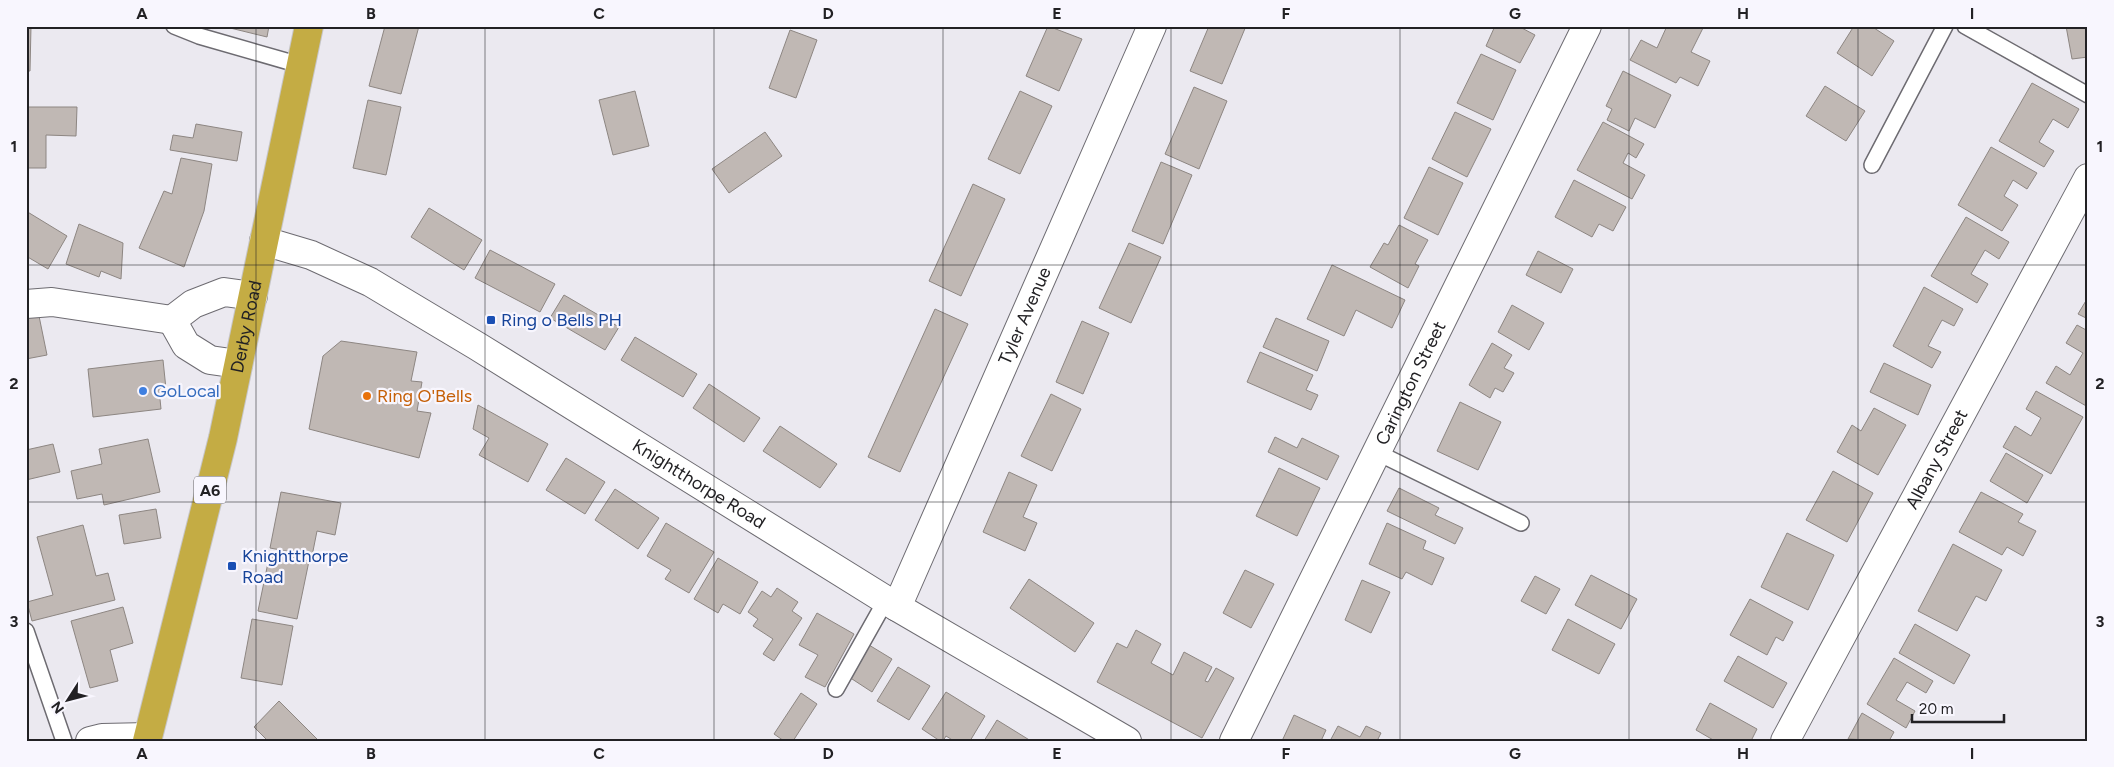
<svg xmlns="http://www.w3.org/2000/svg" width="2114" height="767" font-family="Figtree,sans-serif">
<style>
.building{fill:#c0b8b4;stroke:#8d8682}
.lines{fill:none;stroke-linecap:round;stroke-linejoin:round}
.service-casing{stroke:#6d6b71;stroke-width:18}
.minor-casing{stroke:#6d6b71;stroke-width:30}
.trunk-casing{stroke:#c6c5c6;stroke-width:30}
.service{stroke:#fff;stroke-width:15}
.minor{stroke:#fff;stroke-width:28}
.trunk{stroke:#c4ac44;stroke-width:28}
.grid{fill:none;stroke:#222124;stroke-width:1;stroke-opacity:0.55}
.transit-dot{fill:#1a4fb4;stroke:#f8f6fe;stroke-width:2}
.shop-dot{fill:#3f7fe0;stroke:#f8f6fe;stroke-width:2}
.food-dot{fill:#e8710a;stroke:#f8f6fe;stroke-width:2}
.labels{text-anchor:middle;stroke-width:4.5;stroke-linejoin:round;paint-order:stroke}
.shield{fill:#f8f6fe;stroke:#626165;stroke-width:1}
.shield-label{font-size:16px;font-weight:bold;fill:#222124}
.street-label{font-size:18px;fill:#222124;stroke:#f8f6fe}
.transit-label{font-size:18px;fill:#164399;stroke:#f8f6fe;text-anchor:start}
.shop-label{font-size:18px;fill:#366cbe;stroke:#f8f6fe;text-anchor:start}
.food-label{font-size:18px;fill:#c56008;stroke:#f8f6fe;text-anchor:start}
.neatline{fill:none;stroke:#222124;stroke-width:2}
.grid-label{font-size:16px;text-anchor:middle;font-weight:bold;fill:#222124}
</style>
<rect width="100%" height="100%" fill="#ebe9f0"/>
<g class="building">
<polygon points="26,26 31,26 30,71 26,71"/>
<polygon points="222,26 269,26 267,37"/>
<polygon points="385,26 419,26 401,94 369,86"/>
<polygon points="1048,26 1082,39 1059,91 1026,76"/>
<polygon points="1209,26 1246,26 1222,84 1190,71"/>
<polygon points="1495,26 1518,26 1535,35 1520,63 1486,46"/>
<polygon points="1667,26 1704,26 1691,52 1710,61 1698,86 1680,77 1676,83 1630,60 1641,40 1657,48"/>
<polygon points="1854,26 1871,26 1894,41 1872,76 1837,53"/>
<polygon points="2066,26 2088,26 2088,57 2072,59"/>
<polygon points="790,30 817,40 796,98 769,88"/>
<polygon points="1481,54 1516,70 1493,120 1457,103"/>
<polygon points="1623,71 1671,95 1655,128 1635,118 1629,131 1607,120 1612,109 1606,106"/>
<polygon points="2032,83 2079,109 2068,128 2053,119 2039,142 2054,151 2044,167 1999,141"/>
<polygon points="1825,86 1865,111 1846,141 1806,116"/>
<polygon points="1194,87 1227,101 1199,169 1165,154"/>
<polygon points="635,91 649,146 613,155 599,100"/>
<polygon points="1020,91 1052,106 1020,174 988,159"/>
<polygon points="368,100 401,107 386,175 353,168"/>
<polygon points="26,107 77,107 76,136 46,135 46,168 26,168"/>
<polygon points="1455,112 1491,129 1467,177 1432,159"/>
<polygon points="1603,122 1644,144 1636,158 1628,153 1623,163 1645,175 1632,199 1577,170"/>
<polygon points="196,124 242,132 237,161 170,150 173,135 193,138"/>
<polygon points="765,132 782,156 729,193 712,169"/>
<polygon points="1991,147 2037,173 2027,189 2013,180 2004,196 2018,205 2002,231 1958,205"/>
<polygon points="181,158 212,164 204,211 184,267 139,248 164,191 172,194"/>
<polygon points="1161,162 1192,175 1163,244 1132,231"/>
<polygon points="1429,167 1463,183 1438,235 1404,218"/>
<polygon points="1574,180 1626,207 1613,231 1599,224 1592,237 1555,217"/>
<polygon points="973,184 1005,199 961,296 929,281"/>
<polygon points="429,208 482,240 464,270 411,237"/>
<polygon points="26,211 67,236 48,269 26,256"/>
<polygon points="1966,217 2009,242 1999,259 1985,250 1971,274 1988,284 1977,303 1931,276"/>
<polygon points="79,224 123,243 121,279 101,271 99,277 66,264"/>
<polygon points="1399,225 1428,240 1415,264 1419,266 1408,288 1370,267 1384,243 1388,245"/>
<polygon points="1129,243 1161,257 1131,323 1099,308"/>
<polygon points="490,250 555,284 540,312 475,278"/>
<polygon points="1538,251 1573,269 1561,293 1526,275"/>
<polygon points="1332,265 1405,300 1392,328 1356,310 1344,336 1307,319"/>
<polygon points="1924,287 1963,309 1954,326 1942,320 1928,346 1941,352 1932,368 1893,346"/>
<polygon points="564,295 619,327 605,350 550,318"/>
<polygon points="2087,299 2088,300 2088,319 2078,314"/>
<polygon points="1512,305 1544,323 1529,350 1498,332"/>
<polygon points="935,309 968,324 900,472 868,457"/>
<polygon points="39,316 47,355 26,359 26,318"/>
<polygon points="1276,318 1329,341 1317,371 1263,347"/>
<polygon points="1082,321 1109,333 1083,394 1056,382"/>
<polygon points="2077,325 2088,331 2088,407 2046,383 2056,366 2070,375 2083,353 2066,343"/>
<polygon points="635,337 697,374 683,397 621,360"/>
<polygon points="341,341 417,352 411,381 422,382 417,411 431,413 419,458 309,429 323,356"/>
<polygon points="1492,343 1512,355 1504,368 1514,373 1503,392 1495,388 1490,398 1469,385"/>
<polygon points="1260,352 1313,375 1306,390 1318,395 1311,410 1247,382"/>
<polygon points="163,360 166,389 159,389 161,409 93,417 88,369"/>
<polygon points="1884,363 1931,385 1918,415 1870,392"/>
<polygon points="709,384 760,418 744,442 693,408"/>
<polygon points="2036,391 2083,417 2051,474 2003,447 2015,426 2031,436 2041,418 2026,409"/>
<polygon points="1051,394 1081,409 1052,471 1021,456"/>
<polygon points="1460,402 1501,422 1478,470 1437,451"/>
<polygon points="478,405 548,444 528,482 479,455 489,438 473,429"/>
<polygon points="1874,408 1906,425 1878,475 1837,452 1852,425 1861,431"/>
<polygon points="780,426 837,464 820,488 763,451"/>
<polygon points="1275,437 1297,448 1302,438 1339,456 1327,480 1268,452"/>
<polygon points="148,439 160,492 104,505 102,494 77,499 71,471 102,464 99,449"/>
<polygon points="53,444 60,472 26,480 26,450"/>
<polygon points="2006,453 2043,475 2027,503 1990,481"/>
<polygon points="566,458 605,482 585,514 546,490"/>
<polygon points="1279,468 1320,488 1297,536 1256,516"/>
<polygon points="1833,471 1873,493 1847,542 1806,520"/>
<polygon points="1009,472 1037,485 1023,517 1037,523 1025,551 983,532"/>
<polygon points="1399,488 1439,508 1435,515 1463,528 1455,544 1387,511"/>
<polygon points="615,489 659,518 638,549 595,520"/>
<polygon points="281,492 341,503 335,535 317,531 312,556 270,548"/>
<polygon points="1981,492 2023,514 2018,522 2036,531 2023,556 2007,547 2002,555 1959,532"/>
<polygon points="156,509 161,538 124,544 119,515"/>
<polygon points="666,523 714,552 689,593 665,579 671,570 647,556"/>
<polygon points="1387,523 1426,541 1423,549 1444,558 1432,585 1406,572 1402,579 1369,564"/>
<polygon points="83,525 96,576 108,573 115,600 32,621 27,602 53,595 37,537"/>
<polygon points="1787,533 1834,555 1808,610 1761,587"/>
<polygon points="1953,544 2002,570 1986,601 1976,596 1957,631 1918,611"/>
<polygon points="270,553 309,561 297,619 258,611"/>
<polygon points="718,558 758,582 740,614 723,604 718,613 694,599"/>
<polygon points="1245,570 1274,584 1251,628 1223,613"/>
<polygon points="1591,575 1637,599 1621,629 1575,605"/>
<polygon points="1535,576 1560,589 1546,614 1521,601"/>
<polygon points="1029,579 1094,623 1075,652 1010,608"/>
<polygon points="1362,580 1390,592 1371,633 1345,620"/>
<polygon points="777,588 798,602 792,611 802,618 774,661 763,654 773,639 753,626 758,619 748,612 762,591 771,597"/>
<polygon points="1750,599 1793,622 1783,641 1776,637 1767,655 1730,635"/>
<polygon points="123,607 133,643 110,650 118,681 90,688 71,621"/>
<polygon points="817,613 854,634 825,687 805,677 818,655 799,645"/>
<polygon points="252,619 293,626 282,685 241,678"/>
<polygon points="1568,619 1615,644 1599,674 1552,650"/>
<polygon points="1915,624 1970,655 1954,684 1899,653"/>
<polygon points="1136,630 1161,644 1151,663 1173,675 1184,652 1212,667 1205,681 1208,682 1216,668 1234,678 1202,738 1097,682 1117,643 1127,648"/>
<polygon points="869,645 892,659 872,692 849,677"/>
<polygon points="1738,656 1787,683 1773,708 1724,681"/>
<polygon points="1894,658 1933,681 1926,693 1907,682 1896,700 1915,711 1906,728 1867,704"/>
<polygon points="898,667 930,686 909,720 877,701"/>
<polygon points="946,692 985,716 970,741 954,741 946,736 943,741 940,741 922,729"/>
<polygon points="801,693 817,704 793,741 784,741 774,734"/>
<polygon points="279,701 317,739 316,741 268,741 254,727"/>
<polygon points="1710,703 1757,729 1751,741 1715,741 1696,730"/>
<polygon points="1862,713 1894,732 1889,741 1848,739"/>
<polygon points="1294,715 1326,730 1321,741 1282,741"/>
<polygon points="997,720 1031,741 984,741"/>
<polygon points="1338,726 1360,737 1366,726 1381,733 1377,741 1330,741"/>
</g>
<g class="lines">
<defs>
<g id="service">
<polyline points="174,26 199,36 300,65"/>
<polyline points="1965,26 2088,95"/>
<polyline points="1872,165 1945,26"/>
<polyline points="1378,453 1521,523"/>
<polyline points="26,631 64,741"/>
<polyline points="836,689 886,600"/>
</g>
<g id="minor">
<path id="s1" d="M264,241L311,255L370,282L477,346L897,607L1127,741"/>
<polyline points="26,304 52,302 172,320"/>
<polyline points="238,364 210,360 186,345 172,320 193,304 224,292 253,296"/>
<path id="s2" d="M897,607L1152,26"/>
<polyline points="90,741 102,738 148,737"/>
<path id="s3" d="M1234,741L1587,26"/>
<path id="s4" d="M1785,741L2088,178"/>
</g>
<g id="trunk">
<path id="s5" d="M147,741L223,438L309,26"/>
</g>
</defs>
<use href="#service" class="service-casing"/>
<use href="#minor" class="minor-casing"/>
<use href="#trunk" class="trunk-casing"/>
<use href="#service" class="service"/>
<use href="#minor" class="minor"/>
<use href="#trunk" class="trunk"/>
</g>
<path class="grid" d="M256,26V741M485,26V741M714,26V741M943,26V741M1171,26V741M1400,26V741M1629,26V741M1858,26V741M26,265H2088M26,502H2088"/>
<g class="transit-dot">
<rect x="486" y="315" width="10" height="10" rx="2.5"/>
<rect x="227" y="561" width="10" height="10" rx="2.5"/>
</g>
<circle class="shop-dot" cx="143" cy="391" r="5"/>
<circle class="food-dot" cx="367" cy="396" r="5"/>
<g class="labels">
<rect class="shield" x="194" y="476.5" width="32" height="27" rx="4"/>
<g class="shield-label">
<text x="210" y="496">A6</text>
</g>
<g class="street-label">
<text dy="6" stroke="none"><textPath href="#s2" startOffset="318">Tyler Avenue</textPath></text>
<text dy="6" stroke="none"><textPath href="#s5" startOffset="426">Derby Road</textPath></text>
<text dy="6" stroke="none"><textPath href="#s3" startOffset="399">Carington Street</textPath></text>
<text dy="6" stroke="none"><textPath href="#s4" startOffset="320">Albany Street</textPath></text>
<text dy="6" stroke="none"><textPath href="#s1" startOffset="500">Knightthorpe Road</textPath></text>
</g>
<g class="transit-label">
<text x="501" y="326">Ring o Bells PH</text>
<text x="242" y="562">Knightthorpe<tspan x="242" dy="21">Road</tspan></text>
</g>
<g class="shop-label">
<text x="153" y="397">GoLocal</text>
</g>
<g class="food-label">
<text x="377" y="402">Ring O'Bells</text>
</g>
</g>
<rect width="2114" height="767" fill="none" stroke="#f8f6fe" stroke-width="55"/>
<g transform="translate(68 700) rotate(234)" stroke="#f8f6fe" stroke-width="4" paint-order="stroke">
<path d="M0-4L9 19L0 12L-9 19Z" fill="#222124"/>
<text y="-8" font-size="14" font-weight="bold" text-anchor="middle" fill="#222124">N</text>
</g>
<path d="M1912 714v8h92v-8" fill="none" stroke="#222124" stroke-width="2.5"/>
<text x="1919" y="714" font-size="15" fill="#222124" stroke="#f8f6fe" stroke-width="4" paint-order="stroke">20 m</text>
<rect x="28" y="28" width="2058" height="712" class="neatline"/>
<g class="grid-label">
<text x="142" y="19">A</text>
<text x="371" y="19">B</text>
<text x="599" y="19">C</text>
<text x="828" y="19">D</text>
<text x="1057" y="19">E</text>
<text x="1286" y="19">F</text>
<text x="1515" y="19">G</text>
<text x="1743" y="19">H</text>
<text x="1972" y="19">I</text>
<text x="14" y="152">1</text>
<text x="2100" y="152">1</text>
<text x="14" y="389">2</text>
<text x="2100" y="389">2</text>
<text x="14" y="627">3</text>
<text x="2100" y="627">3</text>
<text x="142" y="759">A</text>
<text x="371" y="759">B</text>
<text x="599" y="759">C</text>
<text x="828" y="759">D</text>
<text x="1057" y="759">E</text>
<text x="1286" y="759">F</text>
<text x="1515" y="759">G</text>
<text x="1743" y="759">H</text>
<text x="1972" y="759">I</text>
</g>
</svg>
